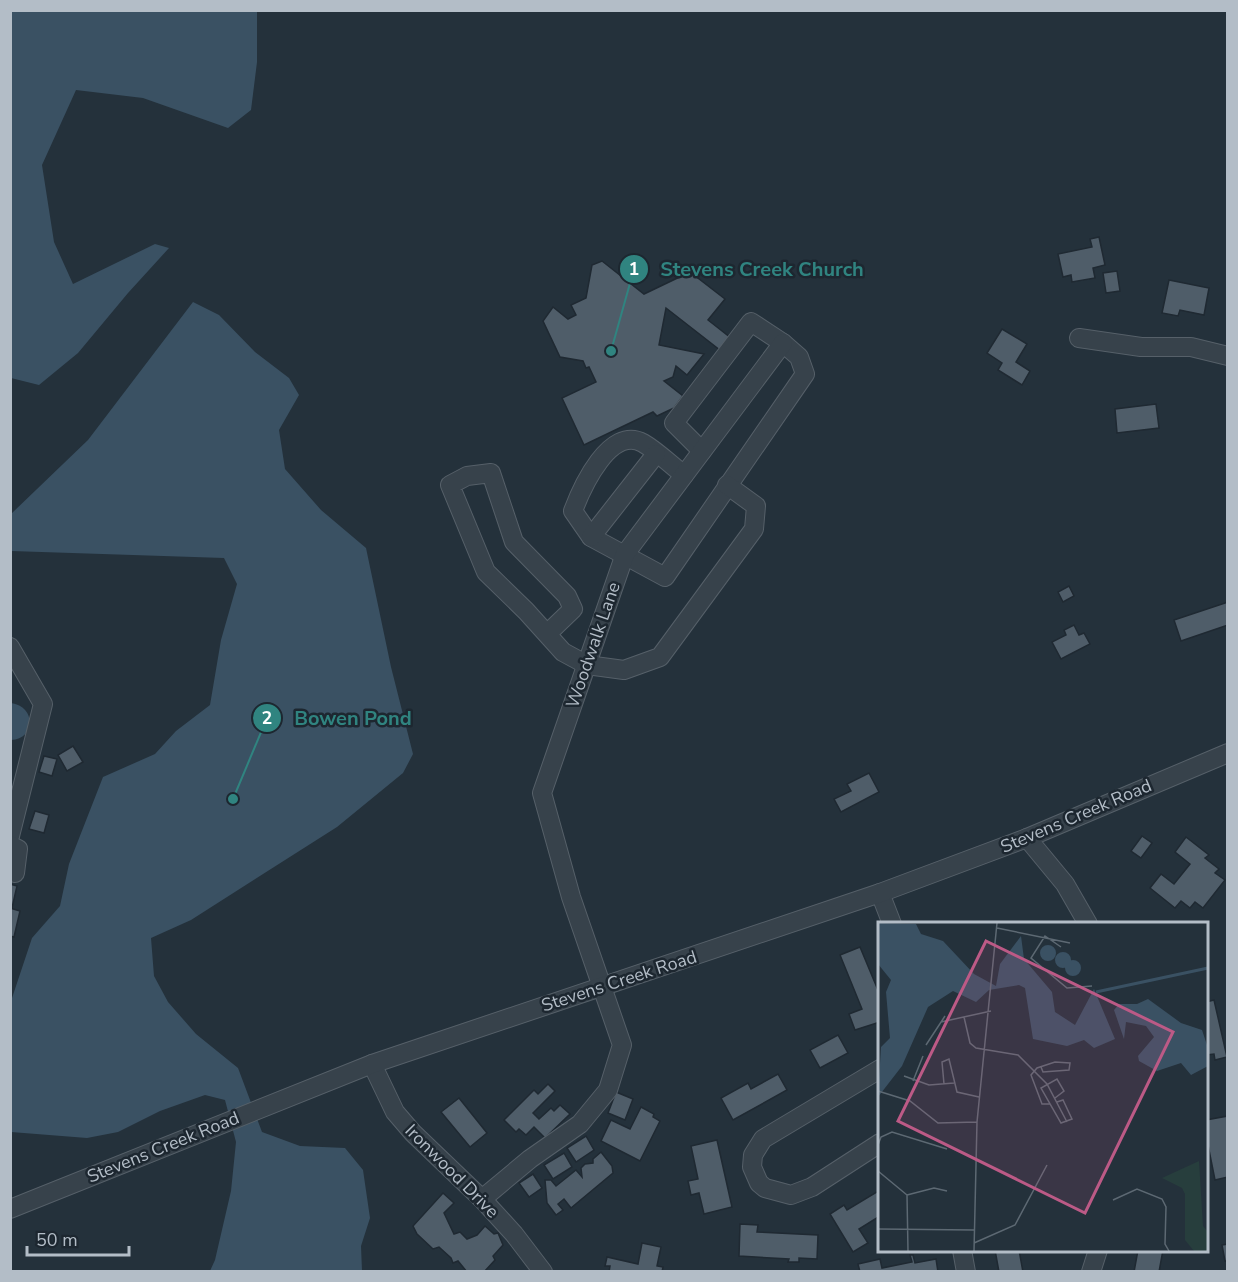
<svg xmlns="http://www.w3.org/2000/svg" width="1238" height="1282" font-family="'Nunito Sans',sans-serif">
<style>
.water{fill:#3a5163}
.building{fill:#4f5d69;stroke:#1f2932;stroke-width:1.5}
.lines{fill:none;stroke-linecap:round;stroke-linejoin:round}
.minor-casing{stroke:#566069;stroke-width:20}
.minor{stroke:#37424b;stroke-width:18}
.labels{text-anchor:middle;stroke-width:5;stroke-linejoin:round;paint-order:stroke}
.street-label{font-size:18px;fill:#b3bdc7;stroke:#1d2730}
.inset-river{fill:none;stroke:#3a5163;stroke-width:3}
.inset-road{fill:none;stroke:#5d6973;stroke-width:1.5}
.view{fill:#bc5a86;fill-opacity:0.15;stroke:#bc5a86;stroke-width:3}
.inset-edge{fill:none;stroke:#b3bdc7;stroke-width:3}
.leader{fill:none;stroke:#308480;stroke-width:2}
.callout-dot{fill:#308480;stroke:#1d2730;stroke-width:2}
.mark-label{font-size:18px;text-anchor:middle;font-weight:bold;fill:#fff}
.callout-label{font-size:20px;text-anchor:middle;font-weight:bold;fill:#308480;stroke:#1d2730;stroke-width:5;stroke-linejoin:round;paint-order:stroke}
</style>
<rect width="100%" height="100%" fill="#24313b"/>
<g class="water">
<polygon points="10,11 257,11 257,62 251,110 228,128 143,98 76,90 42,165 54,242 73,284 155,244 169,248 128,293 78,353 39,385 11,378"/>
<polygon points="193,302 219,315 255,352 289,378 299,395 279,430 285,469 321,510 366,548 391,667 413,754 403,773 337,827 191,920 151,938 154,976 168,1002 196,1034 238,1068 262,1132 300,1146 345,1148 363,1170 370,1218 361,1246 362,1271 210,1271 215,1260 231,1191 236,1142 225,1100 205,1095 160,1111 118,1132 87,1138 11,1132 10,1004 32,938 60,906 69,864 103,777 155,754 176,731 210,705 221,640 237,584 224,558 11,551 11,514 88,440"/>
<path d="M11,703C36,706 36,739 11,740Z"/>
</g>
<g class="building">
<polygon points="1099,237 1105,265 1093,268 1095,278 1072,282 1071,275 1063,277 1058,254 1092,247 1090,239"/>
<polygon points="602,261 644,294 690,272 725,299 708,320 736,342 725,354 666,308 659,345 704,354 687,375 676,366 673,377 664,381 683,396 674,408 657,416 653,412 584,445 562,398 596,382 589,367 586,368 583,361 560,357 543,321 553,307 568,319 576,315 571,305 586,298 592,265"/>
<polygon points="1117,271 1120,291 1106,293 1103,273"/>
<polygon points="1169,280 1209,288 1204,315 1180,310 1178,316 1162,313"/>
<polygon points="1002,329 1027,344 1016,362 1030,371 1022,385 998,370 1002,363 987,353"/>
<polygon points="1156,404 1159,428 1117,433 1115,409"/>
<polygon points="1069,586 1074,596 1063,602 1058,592"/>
<polygon points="1228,602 1228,625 1181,641 1174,620"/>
<polygon points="1074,625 1079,635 1084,633 1090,644 1061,659 1052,642 1066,635 1064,630"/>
<polygon points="73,746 83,762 67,771 58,755"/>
<polygon points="44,756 57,759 52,776 39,772"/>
<polygon points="869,773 879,792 841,812 834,799 851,791 847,784"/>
<polygon points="35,811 49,815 44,833 29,829"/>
<polygon points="1142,836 1152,843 1141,858 1131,851"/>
<polygon points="1186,837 1209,855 1205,858 1219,869 1215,873 1225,880 1203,908 1195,902 1190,908 1181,901 1175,908 1150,888 1161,874 1174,884 1190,864 1175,852"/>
<polygon points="10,884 17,886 12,908 10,908"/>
<polygon points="10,908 20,911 14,937 10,936"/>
<polygon points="860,947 880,995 880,1022 855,1030 849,1014 862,1009 840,955"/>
<polygon points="1214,1000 1227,1057 1215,1060 1214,1054 1206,1055 1206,1002"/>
<polygon points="838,1035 848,1053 820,1068 810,1050"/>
<polygon points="778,1074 787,1090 733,1120 721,1098 748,1083 751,1089"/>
<polygon points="548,1084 555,1091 533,1113 539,1119 551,1108 554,1111 560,1105 570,1114 545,1138 534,1127 526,1135 519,1129 516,1132 504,1120 534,1090 538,1094"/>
<polygon points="616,1092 633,1099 625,1120 608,1113"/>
<polygon points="459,1098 487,1133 470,1147 441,1112"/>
<polygon points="641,1107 654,1114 653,1117 660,1121 640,1161 601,1141 611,1120 630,1129"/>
<polygon points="1228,1116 1228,1177 1215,1180 1206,1135 1206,1120"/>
<polygon points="586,1136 594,1150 576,1162 567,1148"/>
<polygon points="717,1140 732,1207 704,1214 699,1193 691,1195 688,1181 698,1179 691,1146"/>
<polygon points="601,1152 612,1166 613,1173 571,1208 564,1199 558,1204 563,1210 556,1215 547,1203 545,1180 551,1180 556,1186 576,1170 582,1177 581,1168 585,1164 593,1163 593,1159"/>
<polygon points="564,1153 572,1167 553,1179 544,1165"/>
<polygon points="533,1174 542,1188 529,1197 519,1183"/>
<polygon points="880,1190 880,1216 859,1229 868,1243 853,1252 830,1214 844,1205 847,1210"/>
<polygon points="443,1193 454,1203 444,1213 454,1234 460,1232 467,1239 477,1235 485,1226 494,1234 498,1233 503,1245 493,1256 495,1260 484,1272 467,1272 458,1261 453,1263 451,1258 439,1247 433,1249 417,1234 413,1226"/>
<polygon points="740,1224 758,1225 757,1232 818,1235 817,1259 799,1258 799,1262 788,1262 789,1259 739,1256"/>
<polygon points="642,1243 661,1247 657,1266 663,1267 662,1272 609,1272 610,1266 605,1266 607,1257 638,1264"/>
<polygon points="1228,1244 1228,1261 1225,1261 1222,1245"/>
<polygon points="995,1250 1019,1250 1023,1272 999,1272"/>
<polygon points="1138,1250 1163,1250 1159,1272 1134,1272"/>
<polygon points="910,1255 913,1255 915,1263 936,1259 938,1272 860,1272 858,1264 880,1259 882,1268 912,1262"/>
</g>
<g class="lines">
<defs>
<g id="minor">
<polyline points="1079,338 1141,347 1191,347 1228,356"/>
<path d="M684,475C671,465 657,451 643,443C610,425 582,487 573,511L591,537L665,577L805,374L799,357L783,343L751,322L674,423L702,451"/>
<polyline points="591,537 656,454"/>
<polyline points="547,634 573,609 567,596 514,542 491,473 467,476 450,485 486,572 526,611 563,652 587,665 624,670 660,657 754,529 756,506 727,485"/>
<polyline points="10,647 43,704 10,836"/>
<polyline points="1027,838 1065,884 1088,924"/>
<polyline points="10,845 18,849 15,873"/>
<polyline points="880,893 892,924"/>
<polyline points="372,1064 395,1112 413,1133 482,1199 514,1234 543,1272"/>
<polyline points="880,1069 763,1139 753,1155 752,1167 759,1183 765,1188 791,1195 812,1187 880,1143"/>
<polyline points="482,1199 530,1159 580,1124 608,1090 622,1045 571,897 542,793 625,554 783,343"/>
<polyline points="10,1209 372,1064 880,893 1027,838 1228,753"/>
<polyline points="962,1250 966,1272"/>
<polyline points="1091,1272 1098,1250"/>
</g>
</defs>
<use href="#minor" class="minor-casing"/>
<use href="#minor" class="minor"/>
</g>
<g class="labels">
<g class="street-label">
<text transform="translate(593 645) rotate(-71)" y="6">Woodwalk Lane</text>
<text transform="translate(1076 816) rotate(-23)" y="6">Stevens Creek Road</text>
<text transform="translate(619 981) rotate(-18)" y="6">Stevens Creek Road</text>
<text transform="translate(163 1147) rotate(-22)" y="6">Stevens Creek Road</text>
<text transform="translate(452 1171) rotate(45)" y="6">Ironwood Drive</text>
</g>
</g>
<g transform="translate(878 922)">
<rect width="330" height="330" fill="#24313b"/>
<path d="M321,239L325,304L330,310V329H316L307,318V272L304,266L284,256Z" fill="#273e3d"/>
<path d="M0,1L38,2L43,12L65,19L96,52L118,64L122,42L143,14L146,37L174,70L177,90L197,103L216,67L237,117L216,126L206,118L189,124L155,117L147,66L141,63L111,68L98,80L75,69L50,85L24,144L0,175L3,125L12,116L8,70L13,58L0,42ZM162 31a8 8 0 1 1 16 0a8 8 0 1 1-16 0ZM177 38a8 8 0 1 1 16 0a8 8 0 1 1-16 0ZM187 46a8 8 0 1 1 16 0a8 8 0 1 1-16 0ZM270,77L303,101L324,108L330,126V144L313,153L303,141L279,149L261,139L260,134L276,115L268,104L248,100L246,117L236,88L241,82H259Z" fill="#3a5163"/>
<path class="inset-river" d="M218,70L330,46"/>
<path class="inset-road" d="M119,6L192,21M183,25L167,14L153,36L189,66L214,64M86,95L92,121L98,126L140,133L169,162L189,200M63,100L113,89M48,123L67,94M163,145L165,150L191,148L192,141L177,140L159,146L153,153L164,182H172M26,154L51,163L76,161M35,159L45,134M66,162L64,140L71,137L79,170L101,175M0,169L32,179L60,201L99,200M177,176L186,169L179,157L163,166L183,201L194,197L185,178L179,180M0,223L3,215L14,210L69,227M0,249L29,273L30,329M29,273L56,266L69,269M235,278L259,267L284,277L288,285L287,322L291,329M0,307L96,308M96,321L137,303L169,243M96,329L99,200L119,1"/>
<path class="view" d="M108,19L295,110L207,291L20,199Z"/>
<rect width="330" height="330" class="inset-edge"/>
</g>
<path class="leader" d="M611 351L634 269M233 799L267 718"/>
<g class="callout-dot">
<circle cx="611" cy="351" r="6"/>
<circle cx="233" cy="799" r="6"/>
<circle cx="634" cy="269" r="15"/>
<circle cx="267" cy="718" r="15"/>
</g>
<g class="mark-label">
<text x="634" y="275">1</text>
<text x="267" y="724">2</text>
</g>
<g class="callout-label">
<text x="762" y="276">Stevens Creek Church</text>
<text x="353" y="725">Bowen Pond</text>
</g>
<rect width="1238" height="1282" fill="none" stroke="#b3bdc7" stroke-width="24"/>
<path d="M27 1246v9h102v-9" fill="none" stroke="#b3bdc7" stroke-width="3"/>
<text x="36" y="1246" font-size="18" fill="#b3bdc7" stroke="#1d2730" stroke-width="4.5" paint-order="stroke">50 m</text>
</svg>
